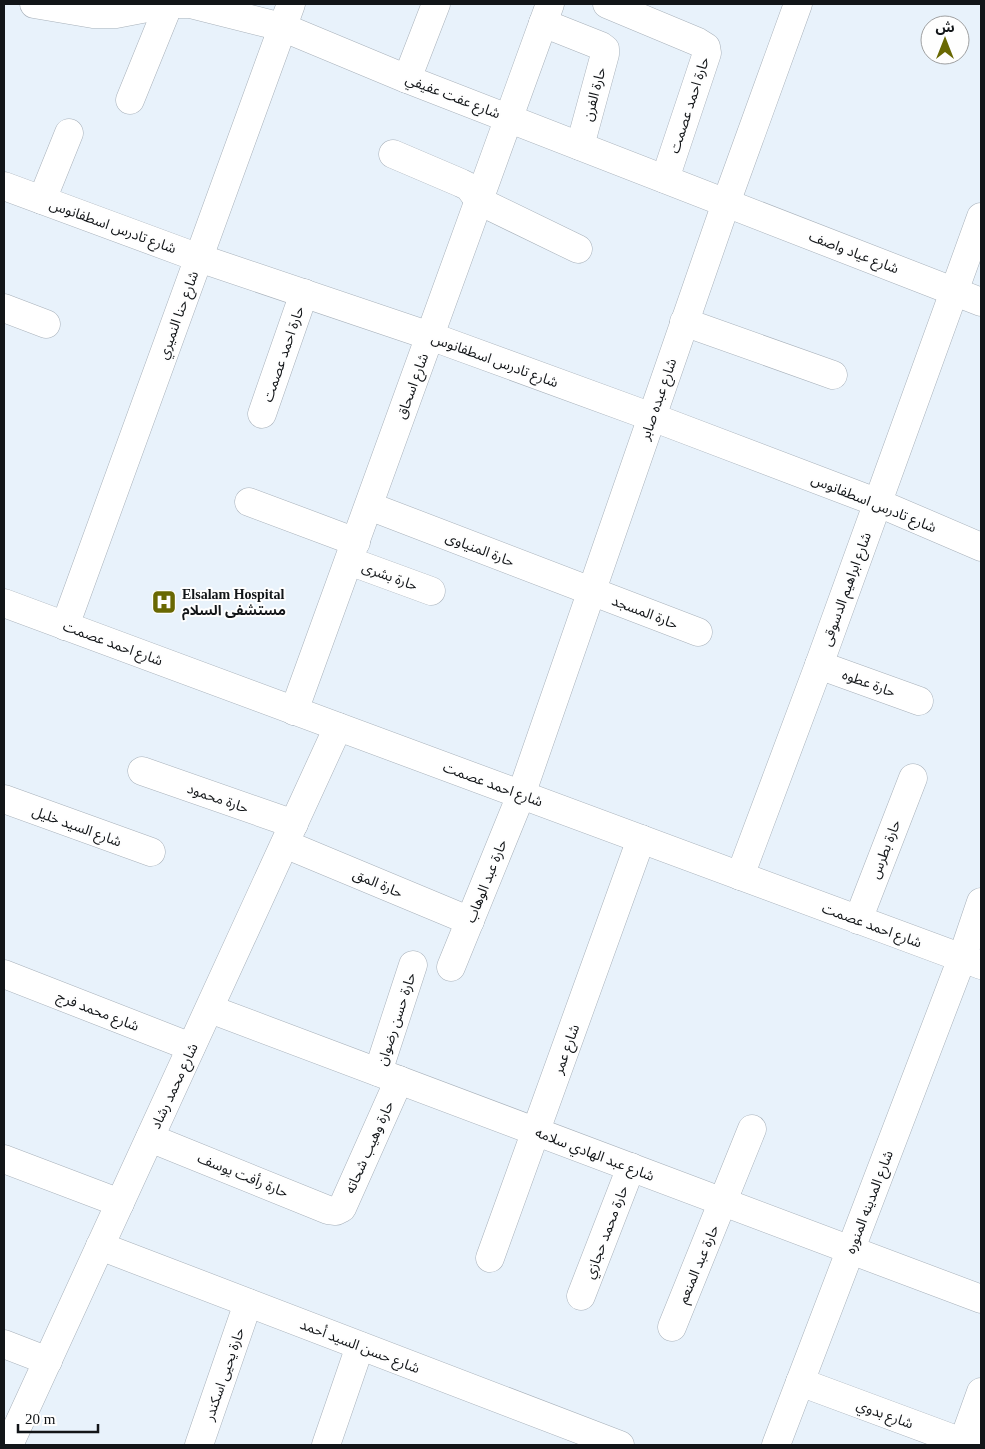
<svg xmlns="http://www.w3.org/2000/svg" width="985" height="1449" font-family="'Times New Roman','Noto Sans Arabic',serif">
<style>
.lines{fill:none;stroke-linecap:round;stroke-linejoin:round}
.minor-casing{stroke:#a8b1ba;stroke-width:29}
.major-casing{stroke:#a8b1ba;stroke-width:29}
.minor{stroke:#fff;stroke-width:28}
.major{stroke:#fff;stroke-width:28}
.labels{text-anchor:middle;stroke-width:4;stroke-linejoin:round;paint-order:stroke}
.street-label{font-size:14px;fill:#121518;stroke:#fefefe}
.poi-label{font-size:14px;font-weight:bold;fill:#121518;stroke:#fefefe;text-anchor:start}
</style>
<rect width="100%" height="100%" fill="#e8f2fb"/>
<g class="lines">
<defs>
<g id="minor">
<polyline points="34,4 93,14 116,14 168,4"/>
<polyline points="176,4 190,4 282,27 407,79 981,302"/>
<polyline points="607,4 698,42 706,47 707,53 665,179"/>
<polyline points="543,23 601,46 605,49 605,54 580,146"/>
<polyline points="407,79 436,4"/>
<polyline points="130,100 169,4"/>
<polyline points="393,154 461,183 469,187 479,201 578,249"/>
<polyline points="4,186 199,258 430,336 652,417 876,502 981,547"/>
<polyline points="42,200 69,133"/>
<polyline points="4,308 46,324"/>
<polyline points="684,322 833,375"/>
<polyline points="262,414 304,293"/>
<polyline points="249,502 356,542"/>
<polyline points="369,506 698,632"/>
<polyline points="349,561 431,591"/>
<polyline points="65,626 291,4"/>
<polyline points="819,665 919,701"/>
<polyline points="294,711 550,4"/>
<polyline points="142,771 294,824"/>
<polyline points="4,799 151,852"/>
<polyline points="285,844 470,921"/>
<polyline points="740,876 819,665 981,217"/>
<polyline points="858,920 913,778"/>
<polyline points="451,967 521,795 726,203 798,4"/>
<polyline points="4,974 191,1047"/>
<polyline points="210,1009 981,1299"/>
<polyline points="378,1072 413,965"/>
<polyline points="150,1138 328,1210 336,1211 342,1208 399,1080"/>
<polyline points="4,1159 120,1203"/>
<polyline points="100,1246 620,1445"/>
<polyline points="490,1258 641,839"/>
<polyline points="581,1296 631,1167"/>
<polyline points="672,1327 752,1129"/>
<polyline points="4,1344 48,1361"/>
<polyline points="800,1382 970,1445"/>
<polyline points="9,1445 338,727"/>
<polyline points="199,1445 248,1303"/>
<polyline points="326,1445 360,1346"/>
<polyline points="776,1445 962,958 981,902"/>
<polyline points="962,1445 981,1392"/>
</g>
<polyline id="major" points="4,603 981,965"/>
</defs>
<use href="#minor" class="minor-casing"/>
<use href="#major" class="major-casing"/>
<use href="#minor" class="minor"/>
<use href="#major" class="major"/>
</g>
<defs>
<symbol id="hospital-square" viewBox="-11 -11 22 22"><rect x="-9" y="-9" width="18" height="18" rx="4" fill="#696802" stroke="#fefefe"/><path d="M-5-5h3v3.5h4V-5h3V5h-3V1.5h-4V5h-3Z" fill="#fff"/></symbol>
</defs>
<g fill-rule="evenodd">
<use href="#hospital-square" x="150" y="588" width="28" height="28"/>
</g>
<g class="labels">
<g class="street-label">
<text transform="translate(594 94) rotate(-75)" y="5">حارة الفرن</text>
<text transform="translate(453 96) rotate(21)" y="5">شارع عفت عفيفي</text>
<text transform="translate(689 105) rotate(-72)" y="5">حارة احمد عصمت</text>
<text transform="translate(113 226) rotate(20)" y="5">شارع تادرس اسطفانوس</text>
<text transform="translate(854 252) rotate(21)" y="5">شارع عياد واصف</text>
<text transform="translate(178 315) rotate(-70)" y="5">شارع حنا النميري</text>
<text transform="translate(283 354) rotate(-71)" y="5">حارة احمد عصمت</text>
<text transform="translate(495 360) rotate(20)" y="5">شارع تادرس اسطفانوس</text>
<text transform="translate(412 386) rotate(-70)" y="5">شارع اسحاق</text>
<text transform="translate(658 399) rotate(-71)" y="5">شارع عبده صابر</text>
<text transform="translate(874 503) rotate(22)" y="5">شارع تادرس اسطفانوس</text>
<text transform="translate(480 549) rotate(21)" y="5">حارة المنياوى</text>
<text transform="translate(390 576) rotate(20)" y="5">حارة بشرى</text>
<text transform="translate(846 589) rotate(-70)" y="5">شارع ابراهيم الدسوقى</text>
<text transform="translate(645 612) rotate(21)" y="5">حارة المسجد</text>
<text transform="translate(113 643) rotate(20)" y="5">شارع احمد عصمت</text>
<text transform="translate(869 683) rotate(20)" y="5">حارة عطوه</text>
<text transform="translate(493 784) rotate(20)" y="5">شارع احمد عصمت</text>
<text transform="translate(218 798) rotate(19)" y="5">حارة محمود</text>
<text transform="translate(77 826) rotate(20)" y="5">شارع السيد خليل</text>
<text transform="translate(885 849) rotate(-69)" y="5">حارة بطرس</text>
<text transform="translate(486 881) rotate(-68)" y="5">حارة عبد الوهاب</text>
<text transform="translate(378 883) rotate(23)" y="5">حارة المق</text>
<text transform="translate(872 925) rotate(20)" y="5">شارع احمد عصمت</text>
<text transform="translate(98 1011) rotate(21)" y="5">شارع محمد فرج</text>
<text transform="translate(396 1019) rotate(-72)" y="5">حارة حسن رضوان</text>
<text transform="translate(566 1049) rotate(-70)" y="5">شارع عمر</text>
<text transform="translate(174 1086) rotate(-65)" y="5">شارع محمد رشاد</text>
<text transform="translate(369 1147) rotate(-66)" y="5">حارة وهيب شحاته</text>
<text transform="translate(595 1154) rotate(21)" y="5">شارع عبد الهادي سلامه</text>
<text transform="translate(243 1175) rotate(22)" y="5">حارة رأفت يوسف</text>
<text transform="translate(869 1202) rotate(-69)" y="5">شارع المدينه المنوره</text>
<text transform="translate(606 1232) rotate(-69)" y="5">حارة محمد حجازي</text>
<text transform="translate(698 1264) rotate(-67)" y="5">حارة عبد المنعم</text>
<text transform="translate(360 1346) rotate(21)" y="5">شارع حسن السيد أحمد</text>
<text transform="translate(224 1374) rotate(-71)" y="5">حارة يحيى اسكندر</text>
<text transform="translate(885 1414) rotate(20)" y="5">شارع بدوي</text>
</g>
<g class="poi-label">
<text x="182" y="599">Elsalam Hospital<tspan x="182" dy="16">مستشفى السلام</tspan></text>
</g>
</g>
<rect width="985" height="1449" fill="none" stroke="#121518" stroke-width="10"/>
<g transform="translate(945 40)"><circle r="24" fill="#fefefe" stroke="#a0a1a2"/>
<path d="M0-4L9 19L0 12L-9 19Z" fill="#696802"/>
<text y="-8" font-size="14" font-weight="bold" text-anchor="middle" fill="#121518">ش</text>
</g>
<path d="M18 1424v8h80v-8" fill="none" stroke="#121518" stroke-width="2.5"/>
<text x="25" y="1424" font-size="15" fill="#121518" stroke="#fefefe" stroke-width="4" paint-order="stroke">20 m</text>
</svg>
